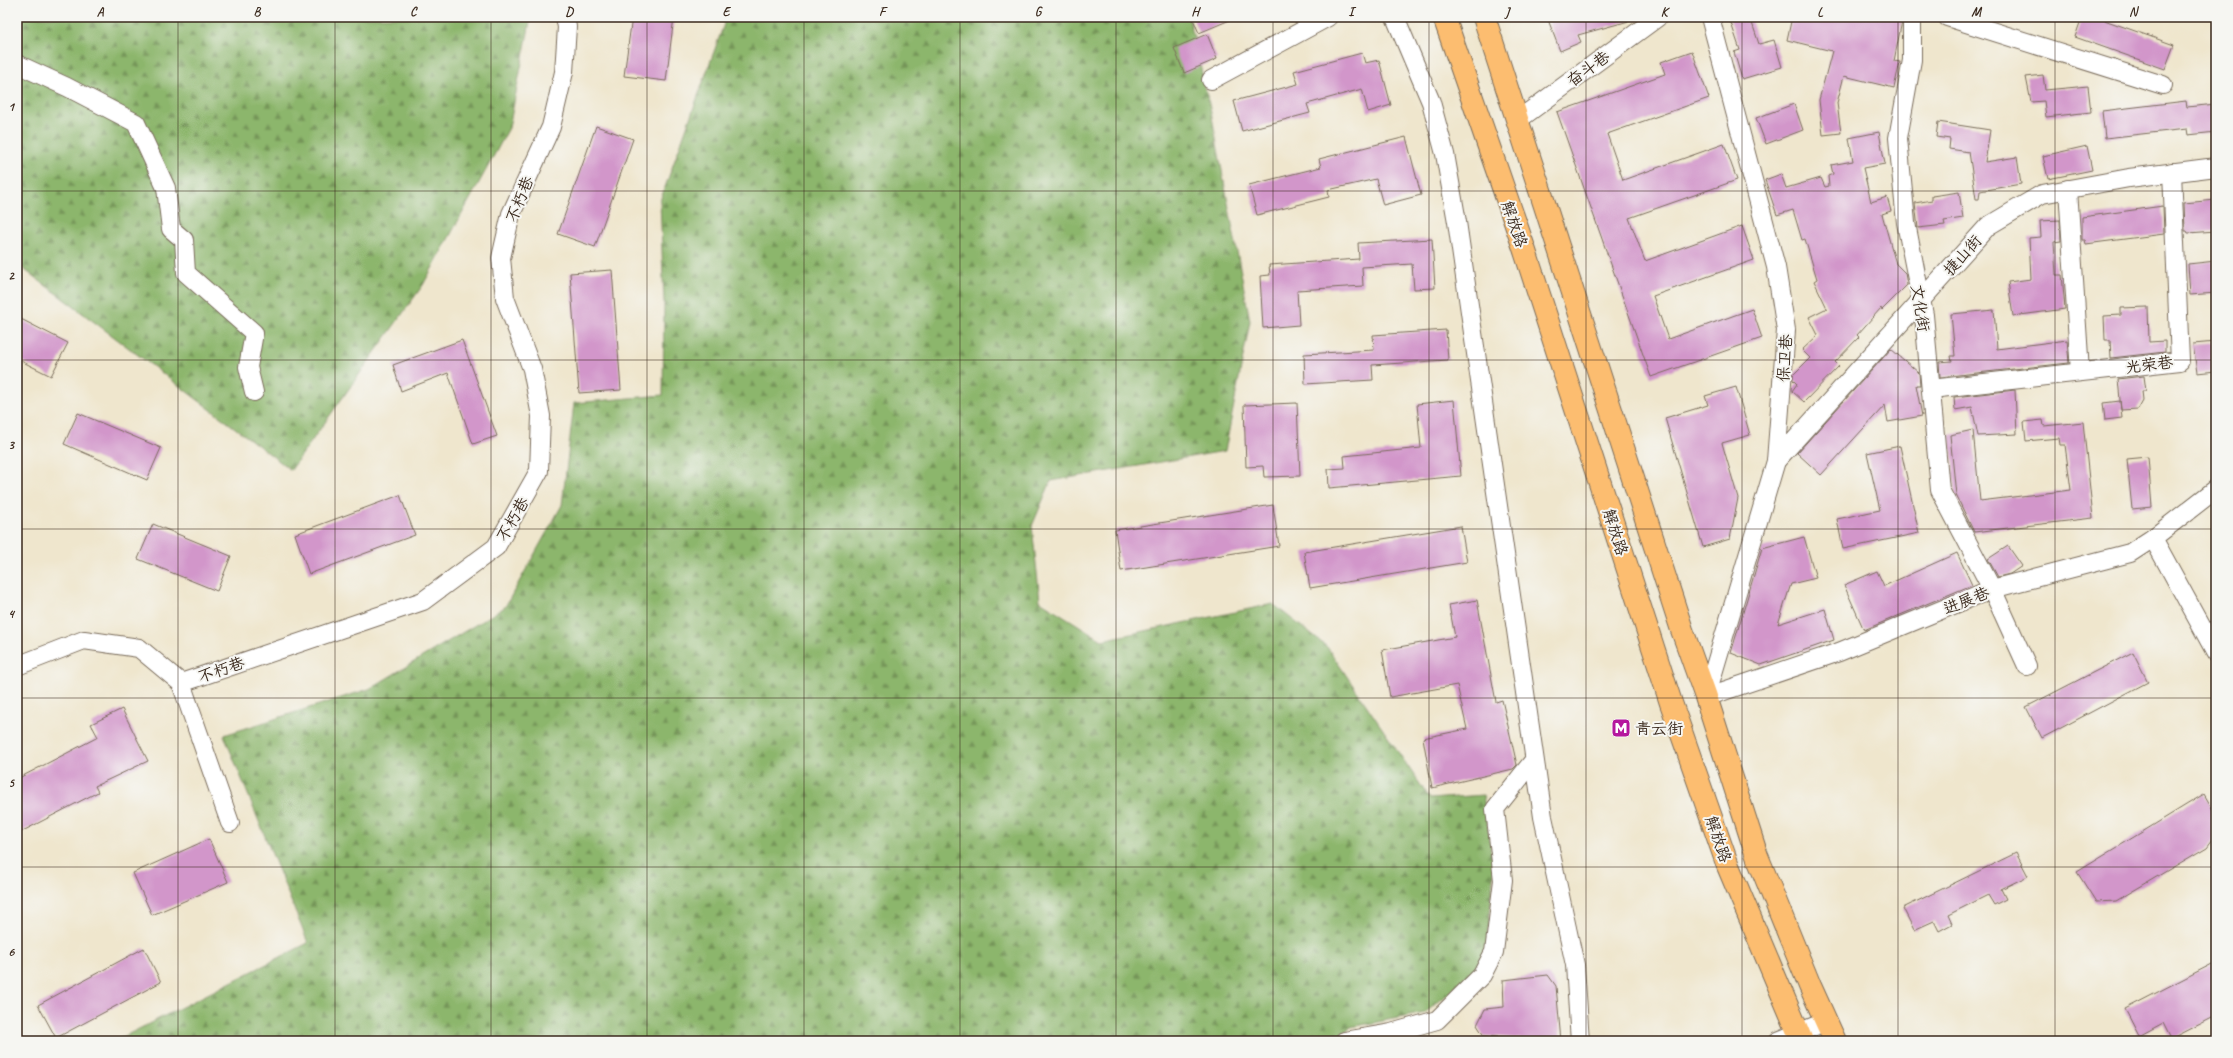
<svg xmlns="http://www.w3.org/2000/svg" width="2233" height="1058" font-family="Caveat,'LXGW WenKai TC',sans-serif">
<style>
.forest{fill:url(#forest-firs);stroke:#647045}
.building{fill:#d296ca}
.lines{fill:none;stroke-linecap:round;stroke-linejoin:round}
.minor-casing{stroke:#7a6c5b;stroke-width:20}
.major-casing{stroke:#7a6c5b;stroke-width:24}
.minor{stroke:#fff;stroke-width:18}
.major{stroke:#fcbd6f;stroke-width:22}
.grid{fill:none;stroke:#3b2a1e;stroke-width:1;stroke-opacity:0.55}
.labels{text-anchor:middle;stroke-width:4;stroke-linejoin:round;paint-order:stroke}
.street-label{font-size:16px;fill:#3b2a1e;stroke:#f6f6f2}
.poi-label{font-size:16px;fill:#3b2a1e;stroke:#f6f6f2;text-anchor:start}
.neatline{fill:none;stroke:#3b2a1e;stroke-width:1.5}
.grid-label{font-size:13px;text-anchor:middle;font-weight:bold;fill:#3b2a1e}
</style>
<defs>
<pattern id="forest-firs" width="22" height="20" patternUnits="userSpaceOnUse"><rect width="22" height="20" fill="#8cb66c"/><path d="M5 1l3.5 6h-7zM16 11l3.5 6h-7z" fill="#749458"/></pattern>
</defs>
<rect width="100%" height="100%" fill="#f6f6f2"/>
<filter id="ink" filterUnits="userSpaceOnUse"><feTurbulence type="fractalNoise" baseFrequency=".025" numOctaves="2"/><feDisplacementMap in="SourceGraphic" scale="8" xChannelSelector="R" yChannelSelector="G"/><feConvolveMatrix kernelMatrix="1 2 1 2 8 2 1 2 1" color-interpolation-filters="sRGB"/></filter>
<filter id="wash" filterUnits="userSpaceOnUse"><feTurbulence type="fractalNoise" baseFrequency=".012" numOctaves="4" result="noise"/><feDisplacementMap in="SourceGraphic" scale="16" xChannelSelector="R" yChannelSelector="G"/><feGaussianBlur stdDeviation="0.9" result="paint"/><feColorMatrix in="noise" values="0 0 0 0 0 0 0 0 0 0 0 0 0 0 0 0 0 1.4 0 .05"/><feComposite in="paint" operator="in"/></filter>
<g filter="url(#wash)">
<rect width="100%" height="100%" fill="#efe6cd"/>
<g class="forest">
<polygon points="17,17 531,17 509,128 423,285 291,470 17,264"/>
<polygon points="722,17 1189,17 1212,117 1250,321 1225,451 1051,481 1032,526 1040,601 1102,640 1273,604 1327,647 1430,799 1483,795 1494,866 1486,962 1425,1013 1351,1027 1332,1041 115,1041 308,943 224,735 369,689 505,607 562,505 574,403 663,395 664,303 660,201 724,24"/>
</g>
<g id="blocks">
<g class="building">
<polygon points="632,17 674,17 666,81 624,76"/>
<polygon points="1192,17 1237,17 1199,33"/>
<polygon points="1547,17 1628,17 1629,21 1578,35 1581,42 1560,51"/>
<polygon points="1729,17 1750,17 1759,44 1774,40 1782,67 1742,79 1734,52 1740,50"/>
<polygon points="1792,17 1891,17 1902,21 1894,61 1900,62 1894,88 1844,76 1837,103 1841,133 1823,135 1819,100 1832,51 1787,40"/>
<polygon points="2082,17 2096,17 2174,45 2165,69 2075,37"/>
<polygon points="1207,34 1217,59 1184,73 1174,48"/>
<polygon points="1692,51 1709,98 1607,134 1623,180 1724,144 1737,180 1629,218 1645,261 1742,226 1754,260 1653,296 1668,339 1752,309 1762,338 1651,377 1557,112 1665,74 1661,62"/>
<polygon points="1362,53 1365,63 1379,60 1391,105 1368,112 1362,89 1307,104 1310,113 1242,131 1234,101 1298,84 1294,71"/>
<polygon points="2043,75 2045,90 2088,86 2091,112 2046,117 2044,101 2031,102 2026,77"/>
<polygon points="2186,101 2187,107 2216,104 2216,132 2188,135 2187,129 2105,138 2102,111"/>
<polygon points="1794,104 1803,130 1766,144 1756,118"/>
<polygon points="1938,122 1990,130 1985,162 2017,157 2021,184 1980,191 1979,199 1976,199 1969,152 1949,149 1950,139 1936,137"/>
<polygon points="596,126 633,139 595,247 558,234"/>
<polygon points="1879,132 1885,164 1863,168 1871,202 1887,197 1891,211 1882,214 1896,264 1905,273 1907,285 1882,310 1881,308 1857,335 1859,337 1835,362 1839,366 1804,402 1792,391 1797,384 1793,380 1793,375 1810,358 1802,350 1818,335 1809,317 1827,308 1814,281 1817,279 1805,239 1802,240 1793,210 1777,215 1765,180 1781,174 1786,188 1821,178 1825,187 1829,186 1828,176 1833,174 1831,165 1853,161 1849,138"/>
<polygon points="1406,137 1421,195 1383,205 1376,179 1328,190 1329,197 1257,215 1249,185 1321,167 1319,159"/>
<polygon points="2087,146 2092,170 2048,179 2043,156"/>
<polygon points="1959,192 1963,218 1944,221 1945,225 1918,228 1915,203 1932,200 1932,196"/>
<polygon points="2216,200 2216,231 2188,233 2187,231 2185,231 2184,203"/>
<polygon points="2163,206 2164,234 2086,244 2085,240 2082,240 2082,217"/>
<polygon points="2060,220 2061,241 2054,242 2056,275 2062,275 2065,309 2013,316 2008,282 2031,279 2029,238 2041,237 2040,221"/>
<polygon points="1432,239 1435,288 1414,289 1412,264 1362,267 1363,286 1297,290 1299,325 1263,328 1260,276 1270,275 1269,265 1359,259 1358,243"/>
<polygon points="2216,261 2216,293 2190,295 2188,264"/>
<polygon points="612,270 621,390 579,393 570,273"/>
<polygon points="2148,307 2149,342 2165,341 2165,352 2111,358 2110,340 2105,340 2104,316 2121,315 2121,308"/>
<polygon points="1994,310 1997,349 2067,340 2069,363 1940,377 1939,362 1952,361 1951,356 1955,356 1951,314"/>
<polygon points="17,317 68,343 51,376 17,359"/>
<polygon points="1446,330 1448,360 1372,365 1373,380 1305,384 1304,354 1374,350 1373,335"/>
<polygon points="462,340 497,436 473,444 448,373 401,391 393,365"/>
<polygon points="2216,342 2216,371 2197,373 2193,344"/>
<polygon points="1891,349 1919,373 1920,385 1916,385 1922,416 1888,422 1885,405 1821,475 1797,453"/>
<polygon points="2144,376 2146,391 2142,391 2143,400 2138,409 2121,410 2118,379"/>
<polygon points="1736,387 1750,435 1722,443 1738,498 1730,539 1703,547 1665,418 1708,405 1705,396"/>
<polygon points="2015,390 2017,434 1978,436 1972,407 1955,410 1954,397"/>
<polygon points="1454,400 1461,476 1329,488 1328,469 1345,468 1344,456 1421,448 1417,404"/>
<polygon points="2120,401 2122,418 2105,420 2103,403"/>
<polygon points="1297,403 1300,476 1264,477 1263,466 1246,467 1244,405"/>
<polygon points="78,413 161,448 147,480 64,444"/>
<polygon points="2043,420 2044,426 2083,422 2093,518 1974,532 1956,495 1950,435 1973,430 1980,501 2071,490 2065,445 2060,445 2059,438 2026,441 2024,422"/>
<polygon points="1900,446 1919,533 1843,549 1837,519 1880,510 1867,453"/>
<polygon points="2148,457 2152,507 2132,509 2127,459"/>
<polygon points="400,495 415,535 309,574 295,534"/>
<polygon points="1273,505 1279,546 1121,571 1115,530"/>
<polygon points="153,524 231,556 217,591 138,559"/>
<polygon points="1461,526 1467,562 1310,588 1304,552"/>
<polygon points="1804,537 1816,578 1791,584 1778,624 1825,609 1834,640 1761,665 1731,653 1762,548"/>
<polygon points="2008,546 2022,566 2010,574 1998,577 1988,559"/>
<polygon points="1957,553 1972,585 1864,630 1844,585 1877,571 1884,586"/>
<polygon points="1477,600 1496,702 1502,700 1517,765 1513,769 1432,788 1423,738 1467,729 1457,685 1390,697 1382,650 1455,637 1449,605"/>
<polygon points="2133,652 2148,682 2042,738 2026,707"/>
<polygon points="122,709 148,761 95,786 98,792 17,834 17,779 98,737 91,724"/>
<polygon points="2204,794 2216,815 2216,835 2207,847 2116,901 2096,902 2077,872"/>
<polygon points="209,839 228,882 152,915 133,873"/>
<polygon points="2016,853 2028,876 2001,889 2006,899 1994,905 1988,895 1948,915 1952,924 1939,931 1934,921 1914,930 1903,908"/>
<polygon points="144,948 161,982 56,1038 38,1005"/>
<polygon points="2216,962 2216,1016 2171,1039 2163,1023 2139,1036 2125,1009"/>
<polygon points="1548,975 1556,986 1561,1041 1484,1036 1477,1025 1485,1009 1504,1007 1503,980"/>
</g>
</g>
</g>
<g filter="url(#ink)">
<use href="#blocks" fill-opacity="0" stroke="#7a6c5b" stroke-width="1"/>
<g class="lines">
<defs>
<g id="minor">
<polyline points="1395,17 1431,102 1445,154 1457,222 1543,817 1575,965 1580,1041"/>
<polyline points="1912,17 1912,60 1898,138 1906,223 1924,315 1940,490 1992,589 2027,666"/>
<polyline points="1947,17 2163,85"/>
<polyline points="17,64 67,87 136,123 166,188 171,229 184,240 186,273 254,333 248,367 254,392"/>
<polyline points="1211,80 1328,17"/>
<polyline points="1518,120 1658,17"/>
<polyline points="2068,189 2080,372"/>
<polyline points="1931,389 2180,361 2172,172"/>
<polyline points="1776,461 1988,226 2042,194 2129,178 2216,167"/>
<polyline points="2153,538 2216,653"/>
<polyline points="17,666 84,640 139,648 181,683"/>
<polyline points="1706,697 1776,461 1786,330 1776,267 1710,17"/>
<polyline points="1706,697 1839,652 1992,589 2130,553 2153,538 2216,489"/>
<polyline points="230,823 181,683 423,601 496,547 539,471 541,416 532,369 505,298 501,258 511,214 551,127 564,72 567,27 565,17"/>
<polyline points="1344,1041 1391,1033 1437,1020 1482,975 1494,952 1503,880 1495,809 1534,760"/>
<polyline points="1778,1041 1827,1021"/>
</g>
<g id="major">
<polyline points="1444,17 1523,245 1671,703 1728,866 1802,1041"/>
<polyline points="1484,17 1682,630 1706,697 1757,856 1810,986 1835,1041"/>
</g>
</defs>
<use href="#minor" class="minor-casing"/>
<use href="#major" class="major-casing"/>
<use href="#minor" class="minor"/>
<use href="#major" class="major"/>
</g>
</g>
<path class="grid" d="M178,17V1041M335,17V1041M491,17V1041M647,17V1041M804,17V1041M960,17V1041M1116,17V1041M1273,17V1041M1429,17V1041M1586,17V1041M1742,17V1041M1898,17V1041M2055,17V1041M17,191H2216M17,360H2216M17,529H2216M17,698H2216M17,867H2216"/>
<defs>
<symbol id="metro-square" viewBox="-11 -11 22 22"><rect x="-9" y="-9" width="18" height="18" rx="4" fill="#b5179e" stroke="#f6f6f2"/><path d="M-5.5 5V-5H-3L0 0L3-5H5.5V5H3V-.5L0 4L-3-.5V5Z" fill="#fff"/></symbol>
</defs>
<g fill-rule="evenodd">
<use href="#metro-square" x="1610" y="717" width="22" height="22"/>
</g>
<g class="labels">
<g class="street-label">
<text transform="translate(1588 68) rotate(-36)" y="6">奋斗巷</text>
<text transform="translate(519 199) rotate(-68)" y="6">不朽巷</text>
<text transform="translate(1515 224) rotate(71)" y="6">解放路</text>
<text transform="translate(1962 255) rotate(-48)" y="6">捷山街</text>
<text transform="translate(1921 308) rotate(81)" y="6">文化街</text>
<text transform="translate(1784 358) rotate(-86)" y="6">保卫巷</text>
<text transform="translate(2149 364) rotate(-7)" y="6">光荣巷</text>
<text transform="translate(512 519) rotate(-60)" y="6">不朽巷</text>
<text transform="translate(1616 532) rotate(72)" y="6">解放路</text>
<text transform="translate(1966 600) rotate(-22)" y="6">进展巷</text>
<text transform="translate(221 669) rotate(-19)" y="6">不朽巷</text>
<text transform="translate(1719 839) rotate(71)" y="6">解放路</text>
</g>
<g class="poi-label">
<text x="1635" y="734">青云街</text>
</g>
</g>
<rect width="2233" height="1058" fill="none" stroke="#f6f6f2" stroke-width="44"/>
<rect x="22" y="22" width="2189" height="1014" class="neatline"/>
<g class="grid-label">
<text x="100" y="16">A</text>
<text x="257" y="16">B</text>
<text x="413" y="16">C</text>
<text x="569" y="16">D</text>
<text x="726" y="16">E</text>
<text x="882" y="16">F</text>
<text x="1038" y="16">G</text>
<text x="1195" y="16">H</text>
<text x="1351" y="16">I</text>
<text x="1507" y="16">J</text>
<text x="1664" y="16">K</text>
<text x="1820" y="16">L</text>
<text x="1976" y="16">M</text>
<text x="2133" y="16">N</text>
<text x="11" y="111">1</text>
<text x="11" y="280">2</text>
<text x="11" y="449">3</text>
<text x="11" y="618">4</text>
<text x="11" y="787">5</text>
<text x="11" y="956">6</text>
</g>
</svg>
